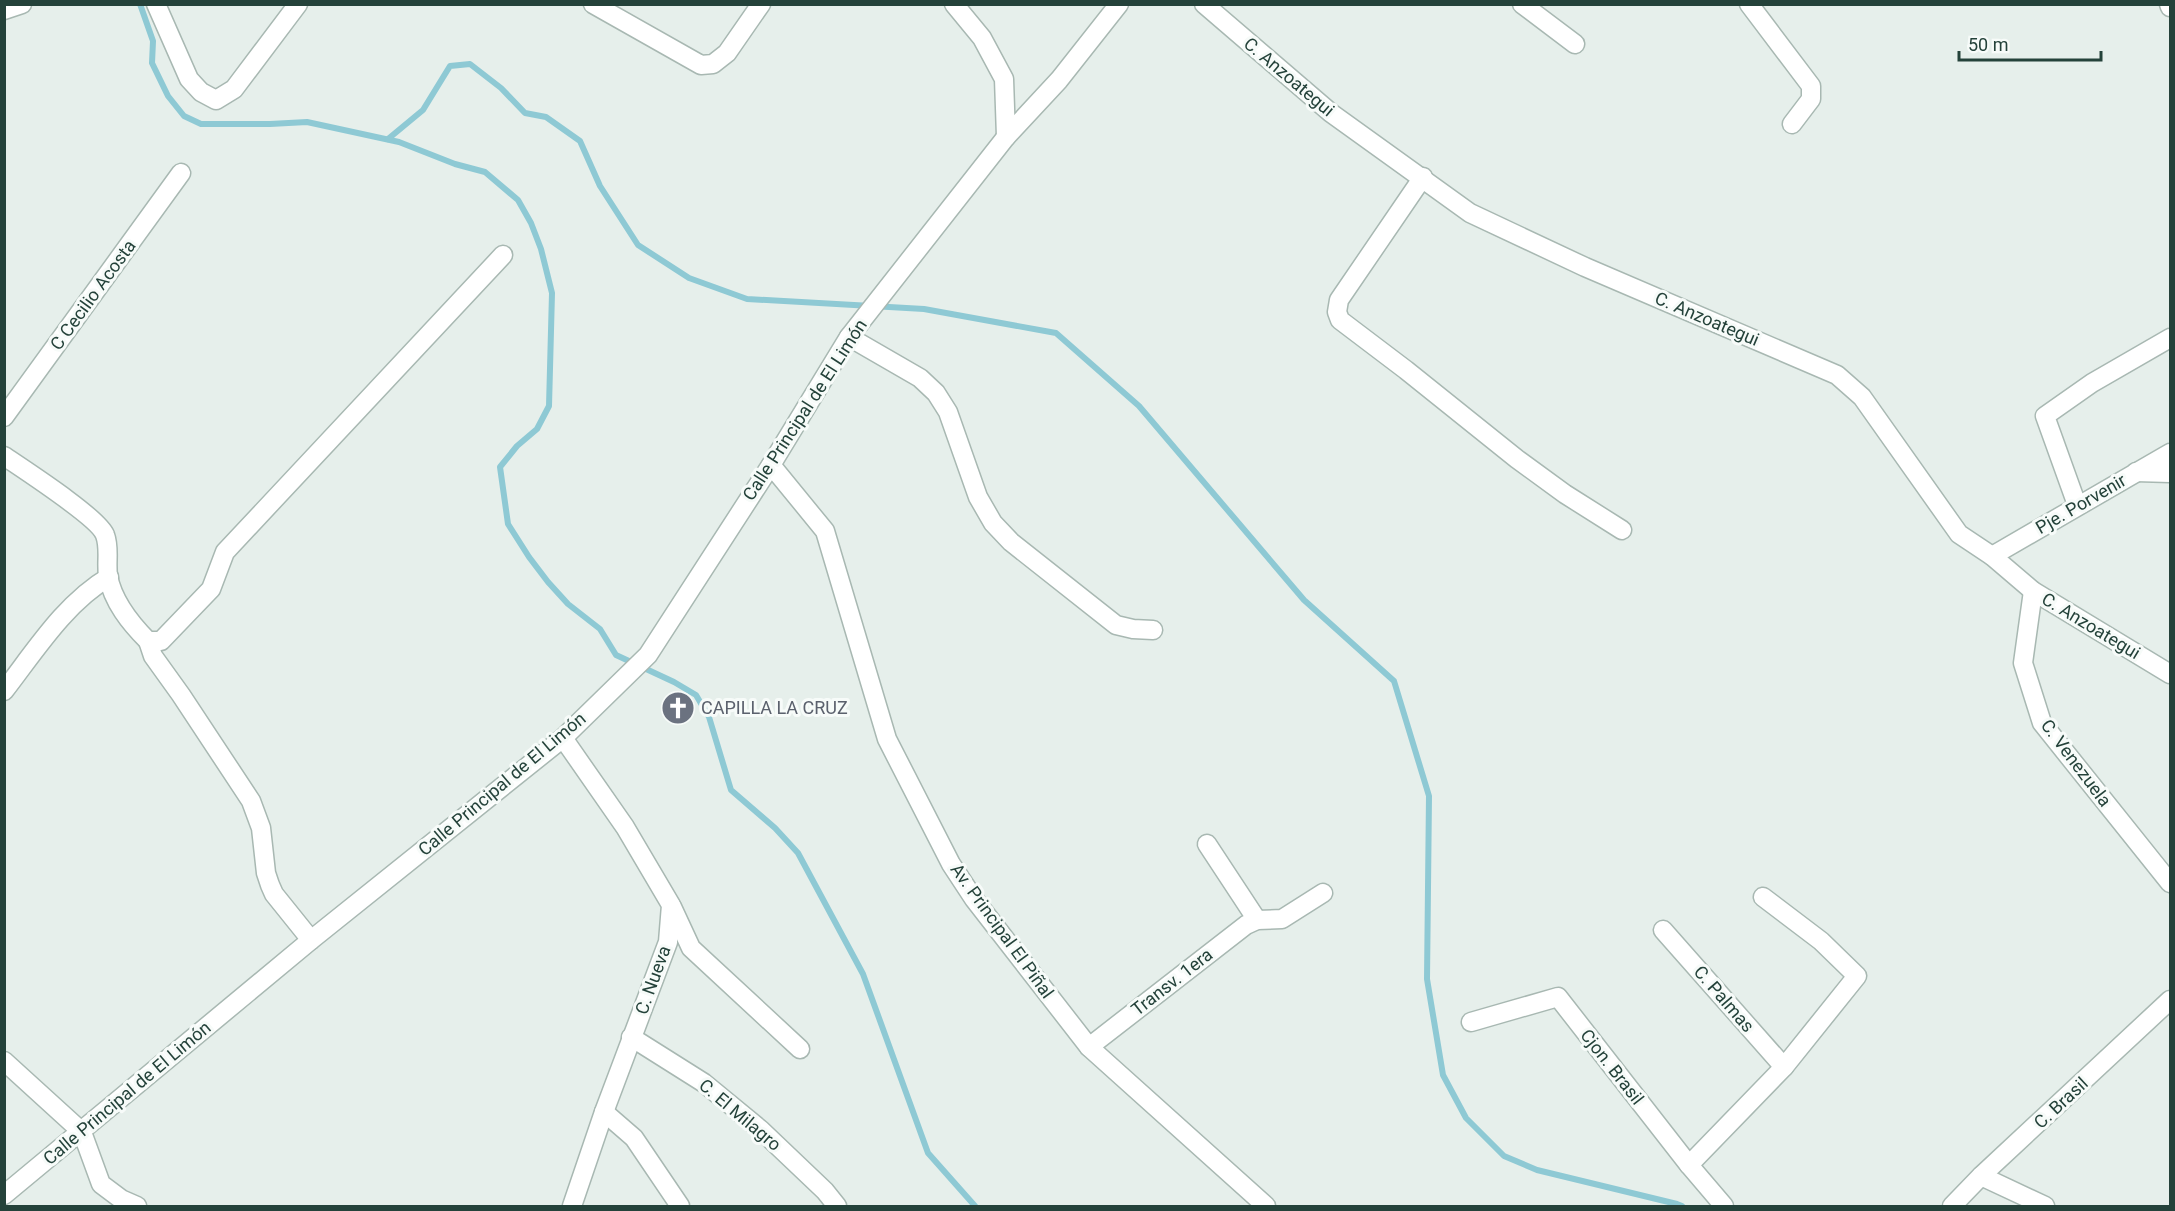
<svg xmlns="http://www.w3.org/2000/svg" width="2175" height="1211" font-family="Roboto,sans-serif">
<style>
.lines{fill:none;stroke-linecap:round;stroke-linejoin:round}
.stream{stroke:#8ec9d4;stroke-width:6}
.street-casing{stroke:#a8b8b2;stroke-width:21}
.street{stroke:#fff;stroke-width:18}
.labels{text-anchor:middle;stroke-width:6;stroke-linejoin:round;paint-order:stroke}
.street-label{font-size:18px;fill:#24423a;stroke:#f7fbf9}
.worship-label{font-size:18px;fill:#5b616d;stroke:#f7fbf9;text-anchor:start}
</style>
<rect width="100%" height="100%" fill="#e6efeb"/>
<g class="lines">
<g class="stream">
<polyline points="140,4 153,41 152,63 168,96 184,116 201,124 270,124 307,122 399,142 455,164 485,172 518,200 531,223 541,249 552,293 549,406 537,429 517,446 500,467 508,524 529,557 548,582 568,604 600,629 616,655 674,682 696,695 709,717 731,790 775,828 798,853 863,974 928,1153 975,1206"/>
<polyline points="388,139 423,110 450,66 470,64 501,88 525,113 546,117 580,141 600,186 638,245 689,278 747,299 924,309 1056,333 1139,406 1304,600 1394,681 1429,796 1427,979 1443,1075 1466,1118 1504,1156 1537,1170 1677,1204 1682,1206"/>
</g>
<defs>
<g id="street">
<polyline points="156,4 189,79 201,92 216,100 234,89 298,4"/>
<polyline points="593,4 701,65 713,64 727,53 761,4"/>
<polyline points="954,4 982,38 1004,79 1006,137"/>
<polyline points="1204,4 1331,113 1470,213 1585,267 1837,375 1862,397 1959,534 1992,556 2033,591 2170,674"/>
<polyline points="1522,4 1575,44"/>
<polyline points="1749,4 1811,86 1811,99 1792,124"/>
<polyline points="2169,4 2170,7"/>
<polyline points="4,10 22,4"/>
<polyline points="1423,177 1339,300 1337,312 1340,320 1406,370 1517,459 1565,494 1622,530"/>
<polyline points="849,337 920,378 936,393 948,412 978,497 993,523 1011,542 1116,625 1133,629 1153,630"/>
<polyline points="4,417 181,173"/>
<path d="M4,456C23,469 99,518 105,535C110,548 106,562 108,576C113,602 130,623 148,641H161L211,589L225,552L503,255"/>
<polyline points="771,465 825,531 887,739 951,864 974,899 1089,1047 1266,1206"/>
<polyline points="2136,472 2170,473"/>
<polyline points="2077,505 2045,416 2092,383 2170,338"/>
<polyline points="1992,556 2170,453"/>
<polyline points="2033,591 2023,663 2042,723 2170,883"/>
<polyline points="148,641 153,656 181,695 251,801 261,828 266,873 270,885 274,894 311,940"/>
<path d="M4,691C35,651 65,603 109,577"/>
<polyline points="563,738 625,827 671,905 668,942 604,1112 572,1206"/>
<polyline points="1207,844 1257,920"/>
<polyline points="672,907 691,948 800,1049"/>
<polyline points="1663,930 1784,1067"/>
<polyline points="1471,1022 1558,997 1689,1165 1724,1206"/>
<polyline points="631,1037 704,1083 761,1130 825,1191 837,1206"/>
<polyline points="1089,1047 1246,925 1257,920 1282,919 1323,893"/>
<polyline points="4,1061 82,1132 101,1184 121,1199 137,1206"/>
<polyline points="604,1112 634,1138 680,1206"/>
<polyline points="1689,1165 1784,1067 1857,976 1821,941 1763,897"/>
<polyline points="1981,1176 2045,1206"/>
<polyline points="4,1195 311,940 563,738 648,655 771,465 849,337 1006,137 1059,80 1119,4"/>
<polyline points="1952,1206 1981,1176 2170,1000"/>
</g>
</defs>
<use href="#street" class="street-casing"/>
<use href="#street" class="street"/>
</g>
<defs>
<symbol id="church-disc" viewBox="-11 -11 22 22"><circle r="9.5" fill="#6b7280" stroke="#f7fbf9"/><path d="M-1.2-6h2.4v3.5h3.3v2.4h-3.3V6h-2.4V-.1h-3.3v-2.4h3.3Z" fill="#fff"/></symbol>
</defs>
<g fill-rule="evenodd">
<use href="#church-disc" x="659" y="689" width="38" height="38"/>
</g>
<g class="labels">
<g class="street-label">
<text transform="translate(1289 77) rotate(40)" y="6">C. Anzoategui</text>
<text transform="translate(93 295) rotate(-54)" y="6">C Cecilio Acosta</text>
<text transform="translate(1707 319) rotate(23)" y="6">C. Anzoategui</text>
<text transform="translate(805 410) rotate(-57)" y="6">Calle Principal de El Limón</text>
<text transform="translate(2081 504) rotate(-30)" y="6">Pje. Porvenir</text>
<text transform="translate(2091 626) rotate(31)" y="6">C. Anzoategui</text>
<text transform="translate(2076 763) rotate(53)" y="6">C. Venezuela</text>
<text transform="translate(502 784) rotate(-40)" y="6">Calle Principal de El Limón</text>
<text transform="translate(1002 931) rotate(54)" y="6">Av. Principal El Piñal</text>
<text transform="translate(653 980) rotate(-70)" y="6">C. Nueva</text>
<text transform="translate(1172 982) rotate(-38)" y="6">Transv. 1era</text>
<text transform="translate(1724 999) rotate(49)" y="6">C. Palmas</text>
<text transform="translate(1612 1067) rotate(52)" y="6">Cjon. Brasil</text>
<text transform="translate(127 1093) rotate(-40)" y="6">Calle Principal de El Limón</text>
<text transform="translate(2061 1103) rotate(-43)" y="6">C. Brasil</text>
<text transform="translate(740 1115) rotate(40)" y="6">C. El Milagro</text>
</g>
<g class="worship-label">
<text x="701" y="714">CAPILLA LA CRUZ</text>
</g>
</g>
<rect width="2175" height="1211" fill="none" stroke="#24423a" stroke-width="12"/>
<path d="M1959 51v9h142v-9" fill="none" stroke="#24423a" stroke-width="3"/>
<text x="1968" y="51" font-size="18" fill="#24423a" stroke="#f7fbf9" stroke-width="4.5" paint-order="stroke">50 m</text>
</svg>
